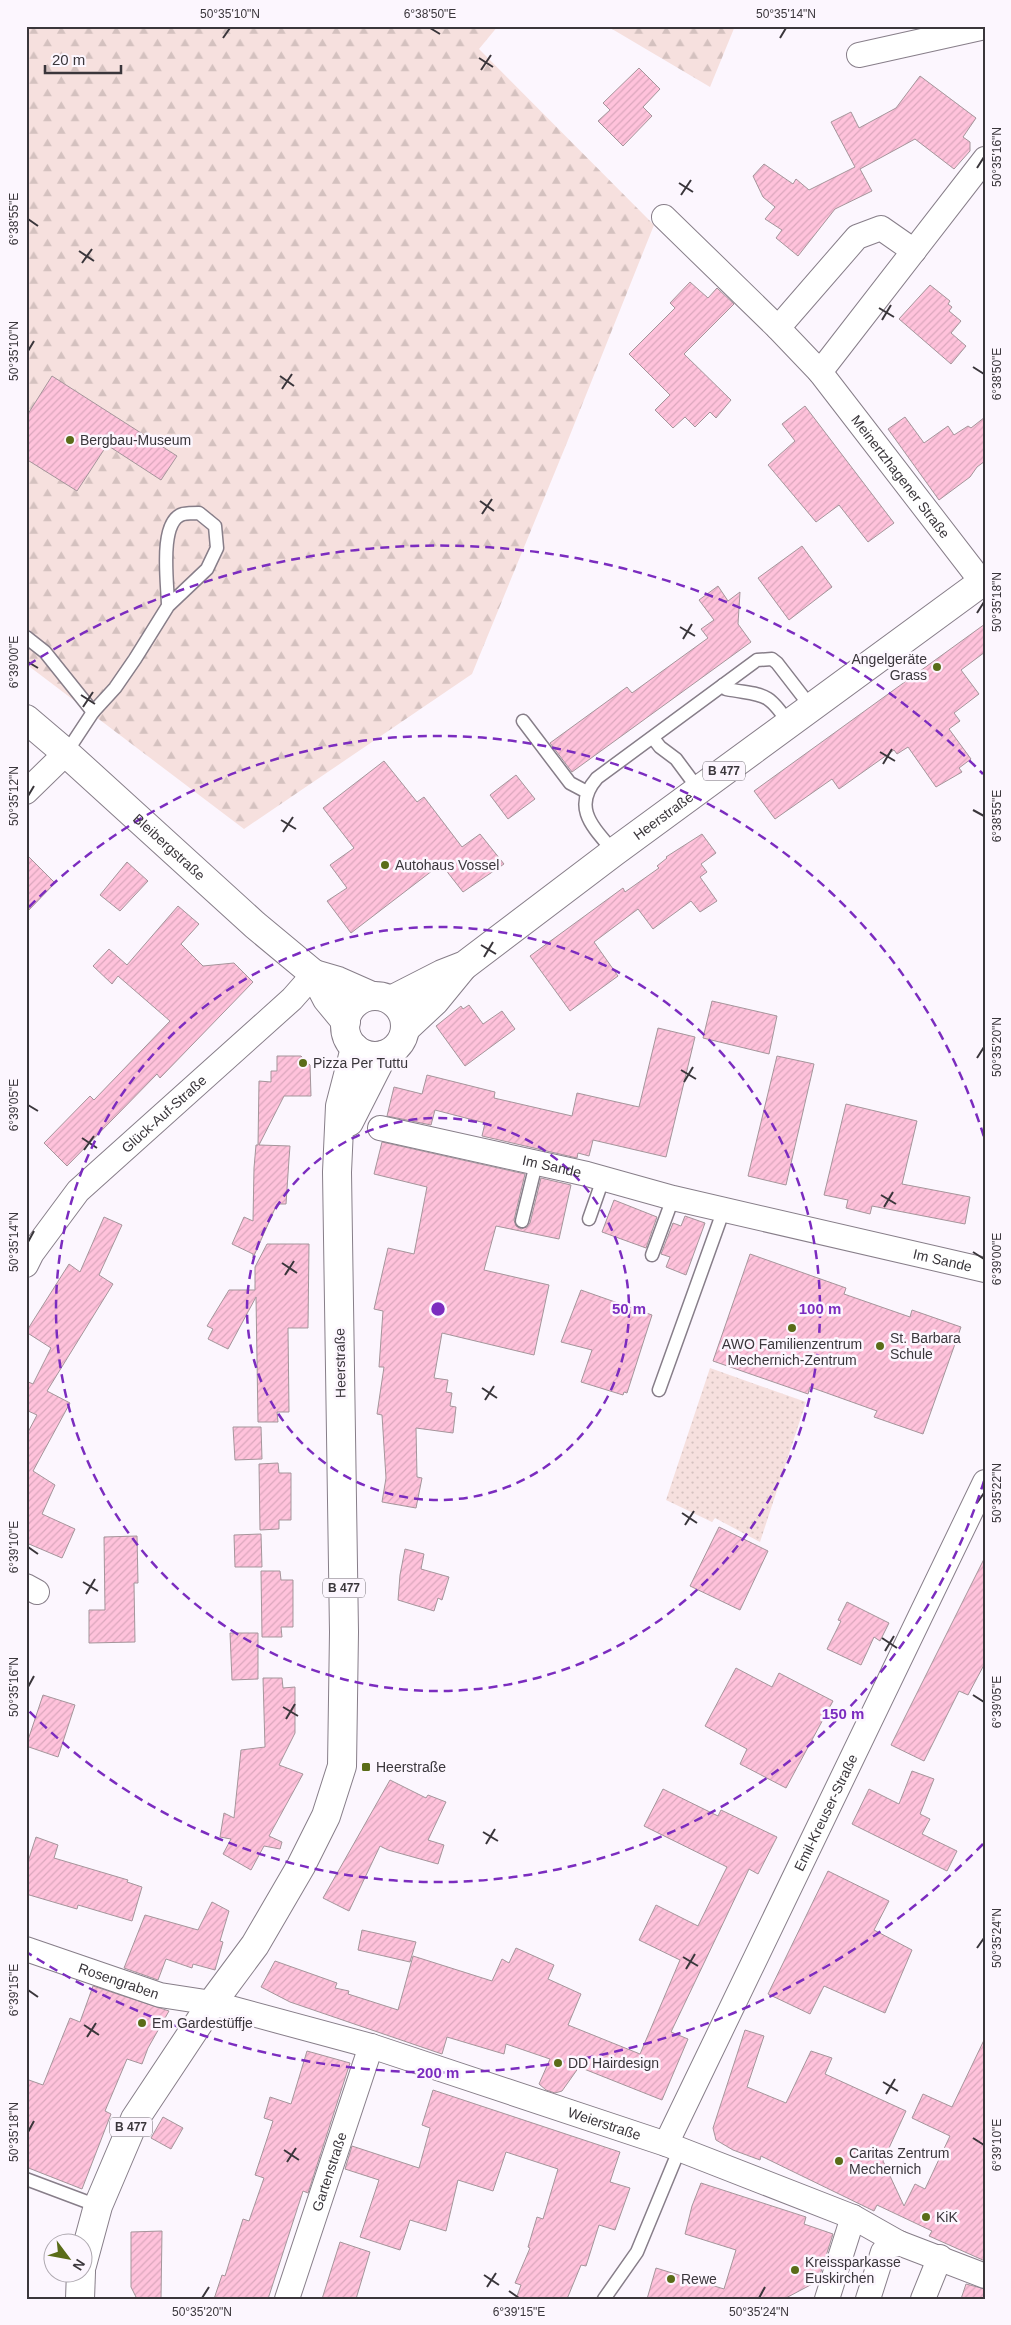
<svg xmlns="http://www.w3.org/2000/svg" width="1011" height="2325" font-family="Helvetica,sans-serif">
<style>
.forest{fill:url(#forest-firs)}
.park{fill:url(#park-dots)}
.building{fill:url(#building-hatch);stroke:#a5959b}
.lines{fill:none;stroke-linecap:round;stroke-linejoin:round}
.lane-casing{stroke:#877e89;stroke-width:15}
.street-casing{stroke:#877e89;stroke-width:26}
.secondary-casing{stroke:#877e89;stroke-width:30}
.primary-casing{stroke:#877e89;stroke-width:30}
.lane{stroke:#fff;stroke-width:12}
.street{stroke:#fff;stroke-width:24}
.secondary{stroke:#fff;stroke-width:28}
.primary{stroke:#fff;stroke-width:28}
.ticks{fill:none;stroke:#3a363b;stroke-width:2}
.ring{fill:none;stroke:#7b2cbf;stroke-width:2.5;stroke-dasharray:9 6}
.poi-dot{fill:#5a6c18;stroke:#fcf6fe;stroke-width:2}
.labels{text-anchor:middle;stroke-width:5;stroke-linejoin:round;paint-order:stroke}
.shield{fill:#fcf6fe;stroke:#747076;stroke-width:1}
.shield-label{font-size:12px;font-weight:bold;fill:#3a363b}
.poi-label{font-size:14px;fill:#3a363b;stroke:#fcf6fe;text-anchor:start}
.street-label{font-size:14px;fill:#3a363b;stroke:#fcf6fe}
.centre{fill:#7b2cbf;stroke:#fcf6fe;stroke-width:2.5}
.ring-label{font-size:15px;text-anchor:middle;font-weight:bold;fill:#7b2cbf;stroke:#fcf6fe;stroke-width:5;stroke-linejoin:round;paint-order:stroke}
.neatline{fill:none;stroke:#3a363b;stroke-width:2}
.ticks-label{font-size:12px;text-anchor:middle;fill:#3a363b}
</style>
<defs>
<pattern id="forest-firs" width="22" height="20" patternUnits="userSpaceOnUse" patternTransform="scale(1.25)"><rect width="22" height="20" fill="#f6e0de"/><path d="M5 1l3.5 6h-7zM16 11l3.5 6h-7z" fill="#d4c1bf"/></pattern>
<pattern id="park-dots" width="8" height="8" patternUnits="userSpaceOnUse" patternTransform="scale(1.25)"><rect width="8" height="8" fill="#f6e0de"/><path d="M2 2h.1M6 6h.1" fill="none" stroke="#d4c1bf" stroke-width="1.8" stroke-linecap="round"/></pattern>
<pattern id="building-hatch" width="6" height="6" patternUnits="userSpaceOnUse" patternTransform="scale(1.25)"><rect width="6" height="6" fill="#ffc2db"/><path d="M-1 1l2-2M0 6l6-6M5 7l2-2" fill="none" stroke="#dba7bd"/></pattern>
</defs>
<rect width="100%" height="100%" fill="#fcf6fe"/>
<g class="forest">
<polygon points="26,26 498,26 479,49 654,225 566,445 472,674 244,829 26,664"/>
<polygon points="607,26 735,26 710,87"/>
</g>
<polygon class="park" points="710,1368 806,1402 760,1542 715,1518 712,1522 666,1500"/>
<g class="building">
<polygon points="639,68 660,89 643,107 652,116 623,146 598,121 610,110 603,103"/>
<polygon points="920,76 976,118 963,137 970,142 970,151 954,169 915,139 860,169 872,191 835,209 798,256 776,238 782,230 765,219 775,207 763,197 753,176 764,164 793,184 796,179 809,190 855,167 831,122 851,112 859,128 896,108"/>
<polygon points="690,282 708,298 717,288 734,304 684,354 731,400 716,418 710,412 695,427 685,417 673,428 655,410 670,395 629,354 675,308 670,303"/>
<polygon points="930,285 950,301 948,304 952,307 949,311 961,321 951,333 966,346 951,364 899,319"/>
<polygon points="52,376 177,456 161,480 107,445 77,491 26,459 26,417"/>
<polygon points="805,406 894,523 868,542 839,505 816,522 768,465 795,441 782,424"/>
<polygon points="905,417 924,443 948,426 954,435 968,426 971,428 985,417 985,461 977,467 970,477 939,500 888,429"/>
<polygon points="802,546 832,587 789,620 758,578"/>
<polygon points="718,586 728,601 740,592 738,624 751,642 572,772 550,743 627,687 632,693 708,638 701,629 714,620 699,600"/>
<polygon points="985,624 985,652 961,670 979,694 954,713 960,721 949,729 971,759 959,768 962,772 936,787 908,747 897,754 894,750 839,789 832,779 775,819 754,791"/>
<polygon points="384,761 417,802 424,797 462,847 480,834 504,864 463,892 441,864 351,933 327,901 347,888 330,865 354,848 323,808"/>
<polygon points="516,775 535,799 508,819 490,795"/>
<polygon points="702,834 716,853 701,864 707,872 700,877 717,901 700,912 691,901 653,929 638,909 594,942 618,976 570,1011 530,956 623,888 625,892 659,868 657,866 667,858 666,857"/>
<polygon points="26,854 55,883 26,913"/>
<polygon points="127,862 148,881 120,911 100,895"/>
<polygon points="178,906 199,924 181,944 203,966 234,963 253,982 160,1078 157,1074 67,1166 44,1143 90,1096 94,1100 170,1021 118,976 112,984 93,966 109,949 127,965"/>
<polygon points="712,1001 777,1016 769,1054 703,1038"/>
<polygon points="469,1005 483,1024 502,1011 515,1029 465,1066 436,1026 461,1006 463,1009"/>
<polygon points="658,1028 695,1037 666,1157 593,1140 589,1156 578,1153 577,1158 482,1136 485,1123 435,1110 431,1125 387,1116 394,1087 422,1094 427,1075 495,1092 494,1098 572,1116 577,1093 639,1107"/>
<polygon points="277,1056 301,1056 310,1065 311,1096 284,1096 259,1145 290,1146 289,1159 286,1204 277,1204 253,1258 253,1254 232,1244 244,1217 253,1221 254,1168 256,1145 258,1145 259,1081 271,1082 271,1071 277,1071"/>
<polygon points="777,1056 814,1064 786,1185 748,1176"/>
<polygon points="846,1104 917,1121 902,1184 970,1197 965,1224 872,1206 870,1214 846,1208 848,1200 824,1195"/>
<polygon points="382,1142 525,1174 514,1220 516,1226 521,1229 527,1227 530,1223 541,1178 571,1185 559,1239 496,1226 484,1270 549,1285 534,1355 442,1333 434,1378 448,1380 446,1392 452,1393 450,1406 456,1407 453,1433 416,1428 417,1477 422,1478 416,1508 382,1502 386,1478 382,1415 377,1414 384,1367 379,1367 383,1311 374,1309 388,1248 414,1254 427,1187 374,1174"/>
<polygon points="614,1200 657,1217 646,1248 602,1232"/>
<polygon points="685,1216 705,1223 686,1275 666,1267 670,1257 661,1254 673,1223 681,1226"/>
<polygon points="104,1217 122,1225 99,1275 113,1284 47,1391 70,1403 33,1471 55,1485 42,1514 75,1529 62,1558 29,1544 26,1549 26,1436 37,1415 26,1410 26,1381 33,1384 51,1348 26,1332 69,1264 80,1272"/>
<polygon points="267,1244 309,1244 308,1328 288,1328 289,1412 277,1412 278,1422 258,1422 256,1297 228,1349 208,1339 213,1329 207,1326 229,1290 255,1290 255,1267"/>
<polygon points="750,1254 846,1288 844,1294 887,1309 910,1317 912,1310 961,1327 923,1434 874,1417 877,1411 810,1387 808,1394 713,1361"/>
<polygon points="581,1290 652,1315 627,1393 624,1392 623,1395 581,1382 592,1350 561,1342"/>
<polygon points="233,1427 261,1427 262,1459 235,1460"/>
<polygon points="278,1463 279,1473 291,1473 291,1520 279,1520 279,1529 260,1530 259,1464"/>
<polygon points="719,1527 768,1551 740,1610 690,1586"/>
<polygon points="261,1534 262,1567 235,1567 234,1535"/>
<polygon points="137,1536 138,1583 134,1583 135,1642 89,1643 89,1610 105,1610 104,1537"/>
<polygon points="405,1549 424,1554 421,1569 449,1577 442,1600 438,1598 434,1611 398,1600 400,1575"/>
<polygon points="985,1557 985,1663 968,1695 959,1691 924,1761 891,1745"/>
<polygon points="261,1571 280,1571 281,1580 293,1580 293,1627 281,1627 282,1637 262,1637"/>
<polygon points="847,1602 889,1623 880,1641 874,1637 861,1665 827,1649 841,1621 838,1620"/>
<polygon points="230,1633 258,1633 258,1679 232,1680"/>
<polygon points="736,1668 772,1687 779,1673 833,1701 786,1788 740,1764 747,1749 705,1726"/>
<polygon points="263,1678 282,1678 283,1688 295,1687 295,1733 279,1765 303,1774 269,1836 282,1842 280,1849 264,1846 251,1870 223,1854 231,1839 220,1837 224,1813 234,1818 241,1750 265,1747"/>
<polygon points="43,1695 75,1705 58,1757 26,1746"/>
<polygon points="912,1771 934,1779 920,1814 930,1819 922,1834 957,1851 947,1871 852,1824 869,1789 899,1804"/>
<polygon points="390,1780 426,1798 428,1795 446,1802 428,1840 444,1845 438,1864 388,1850 380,1846 349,1911 323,1898"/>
<polygon points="663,1789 718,1816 721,1810 777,1837 758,1874 749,1869 671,2032 688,2039 662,2100 579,2067 562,2091 555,2093 546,2090 539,2084 550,2059 506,2044 504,2054 447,2037 442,2054 290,2002 261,1987 275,1961 337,1983 335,1988 349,1991 348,1994 398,2010 413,1956 492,1981 502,1959 509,1963 516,1948 554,1965 548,1979 581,1994 568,2025 640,2054 680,1960 639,1940 656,1905 698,1926 727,1867 644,1826"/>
<polygon points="36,1837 58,1845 54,1858 128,1880 127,1882 142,1887 132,1921 78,1905 77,1909 26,1894 26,1868"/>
<polygon points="828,1871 889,1901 874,1930 912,1950 885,2013 824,1986 810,2014 768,1994"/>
<polygon points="212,1902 229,1911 220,1941 223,1942 215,1970 193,1964 192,1968 166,1959 158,1980 124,1968 145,1915 198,1930"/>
<polygon points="362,1930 416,1942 410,1962 358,1950"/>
<polygon points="93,1986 169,2011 148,2048 142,2064 127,2059 105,2111 111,2114 82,2189 26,2167 26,2079 43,2085 70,2018 80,2022"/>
<polygon points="745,2030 764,2036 747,2087 786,2103 811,2051 832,2058 825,2074 906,2111 883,2161 904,2206 915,2184 925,2189 950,2136 912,2118 923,2094 952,2107 985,2038 985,2261 929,2236 932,2231 877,2205 874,2211 761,2156 760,2160 733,2150 716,2140 713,2128"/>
<polygon points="307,2051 350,2063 308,2193 303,2191 268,2299 214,2299 222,2275 225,2276 243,2219 249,2221 264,2178 255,2175 273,2121 264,2118 270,2097 291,2104"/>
<polygon points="433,2090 620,2152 610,2182 630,2188 615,2230 599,2225 586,2266 581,2265 567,2299 516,2299 521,2285 515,2283 530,2248 528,2247 537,2217 543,2219 558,2169 506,2152 493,2191 458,2180 446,2231 410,2220 400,2250 360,2237 379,2180 345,2169 352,2146 419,2168 430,2128 422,2125"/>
<polygon points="163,2117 183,2128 171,2149 151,2138"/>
<polygon points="701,2183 806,2217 804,2224 833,2234 818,2281 784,2299 647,2299 656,2268 724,2289 736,2250 685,2234 692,2206"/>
<polygon points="162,2231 161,2299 137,2299 131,2287 131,2232"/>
<polygon points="340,2242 370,2252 356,2299 322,2299"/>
<polygon points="966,2284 985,2289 985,2299 961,2299"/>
</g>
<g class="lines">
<defs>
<g id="lane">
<polyline points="26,637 45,652 93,712"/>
<path d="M723,685L726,689C763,696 767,690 789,724"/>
<polyline points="523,721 570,783 587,792"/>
<polyline points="653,738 660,747 676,759 699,790"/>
<path d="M66,753L93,712L115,688L135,659L168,606L207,569L217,548L215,526L199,513C194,513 188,513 183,514C158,521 168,585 168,606"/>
<path d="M614,852C594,828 571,808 597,778L757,660L772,659L777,663L811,707"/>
<polyline points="589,1219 603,1179"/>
<polyline points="522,1221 536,1164"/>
<polyline points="652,1255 673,1198"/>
<polyline points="659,1390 724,1209"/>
<polyline points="26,2179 98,2206"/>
<polyline points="604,2299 637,2252 680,2148"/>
</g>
<g id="street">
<polyline points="859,55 985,27"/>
<path id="s1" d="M664,217L778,328L820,372L985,586"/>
<polyline points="778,328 857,237 881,228 914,251"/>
<polyline points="820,372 985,159"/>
<polyline points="26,792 66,753"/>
<path id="s2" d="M380,1128L587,1174L673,1198L985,1270"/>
<path id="s3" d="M26,1265L32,1253L78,1191L292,999L314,974"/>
<polyline points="26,1586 37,1592"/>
<path id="s4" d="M26,1949L160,1995L212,2003L371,2046L666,2144L853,2217L899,2243L985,2276"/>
<path id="s5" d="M666,2144L985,1482"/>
<path id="s6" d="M287,2299L371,2046"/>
<polyline points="827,2299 853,2217"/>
<polyline points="868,2299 883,2252 887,2247 899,2243"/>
<polyline points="923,2299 940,2257"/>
</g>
<g id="secondary">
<path id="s7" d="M26,719L66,753L255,925L314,974L327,999L346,1022"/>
<polyline points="314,974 338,981 372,996"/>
</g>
<g id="primary">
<circle cx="375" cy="1026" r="30"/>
<path id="s8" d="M391,1000L442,974L465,965L614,852L985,580"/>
<polyline points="405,1029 435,1001 462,968"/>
<polyline points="349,1122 383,1055"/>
<polyline points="82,2265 98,2206 135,2119 212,2003 255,1945 301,1866 326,1816 342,1766 344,1632 337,1172 340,1106 355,1048"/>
<polyline points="80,2299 81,2272"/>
</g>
</defs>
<use href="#lane" class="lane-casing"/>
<use href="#street" class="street-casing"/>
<use href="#secondary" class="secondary-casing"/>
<use href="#primary" class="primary-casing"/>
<use href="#lane" class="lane"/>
<use href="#street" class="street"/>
<use href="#secondary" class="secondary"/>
<use href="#primary" class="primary"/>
</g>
<path class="ticks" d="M430,28L440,34M223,38L230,28M780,38L786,28M479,58L493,67M481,70L491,55M977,168L984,157M679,183L693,192M681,195L691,180M28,219L38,226M79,251L94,261M82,263L92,249M879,308L894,317M882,320L891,305M28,351L34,341M973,367L984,374M280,376L294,386M282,389L292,374M480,501L494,511M482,514L492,499M977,613L984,602M680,627L695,636M683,639L692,624M28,662L38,668M81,695L95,704M83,707L93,692M880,752L895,761M883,764L892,749M28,796L34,786M973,810L984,816M281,820L296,829M283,832L293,817M481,945L496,954M484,957L493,942M977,1058L984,1047M681,1070L696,1079M684,1082L693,1067M28,1105L38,1111M82,1138L97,1148M84,1150L94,1136M881,1195L896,1204M884,1207L893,1192M28,1242L34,1231M973,1252L984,1259M282,1263L297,1273M285,1275L294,1261M482,1388L497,1398M485,1400L494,1386M977,1503L984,1493M682,1513L697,1523M685,1525L694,1511M28,1547L38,1554M83,1582L98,1591M86,1594L95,1579M882,1638L897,1648M885,1651L894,1636M28,1687L34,1676M973,1695L984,1702M283,1707L298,1716M286,1719L295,1704M483,1832L498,1841M486,1844L495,1829M977,1948L984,1938M683,1957L698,1966M686,1969L695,1954M28,1990L38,1997M84,2025L99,2035M87,2037L96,2023M883,2082L898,2091M886,2094L895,2079M28,2132L34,2121M973,2138L984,2145M284,2150L299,2160M287,2162L296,2148M484,2275L499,2285M487,2287L496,2273M509,2291L519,2298M202,2298L209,2287M759,2298L765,2287"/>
<g class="ring">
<circle cx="438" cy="1309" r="191"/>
<circle cx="438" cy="1309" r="382"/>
<path d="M984 1481A573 573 0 0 1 29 1711M29 907A573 573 0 0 1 984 1137"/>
<path d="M983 1844A764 764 0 0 1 28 1953M28 665A764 764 0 0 1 983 774"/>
</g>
<g class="poi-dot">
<circle cx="70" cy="440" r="5"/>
<circle cx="937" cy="667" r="5"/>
<circle cx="385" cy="865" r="5"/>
<circle cx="303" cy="1063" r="5"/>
<circle cx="792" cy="1328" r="5"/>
<circle cx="880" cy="1346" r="5"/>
<rect x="361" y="1762" width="10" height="10" rx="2.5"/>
<circle cx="142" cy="2023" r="5"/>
<circle cx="558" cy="2063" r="5"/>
<circle cx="839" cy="2161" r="5"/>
<circle cx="926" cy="2217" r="5"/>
<circle cx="795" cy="2270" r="5"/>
<circle cx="671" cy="2279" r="5"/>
</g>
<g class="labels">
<g class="shield">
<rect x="703" y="761.5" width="42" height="19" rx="4"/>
<rect x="323" y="1578.5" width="42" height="19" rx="4"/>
<rect x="110" y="2117.5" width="42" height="19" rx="4"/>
</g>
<g class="shield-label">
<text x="724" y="775">B 477</text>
<text x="344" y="1592">B 477</text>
<text x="131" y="2131">B 477</text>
</g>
<g class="poi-label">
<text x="80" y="445">Bergbau-Museum</text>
<text x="927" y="664" text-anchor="end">Angelgeräte<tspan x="927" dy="16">Grass</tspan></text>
<text x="395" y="870">Autohaus Vossel</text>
<text x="313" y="1068">Pizza Per Tuttu</text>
<text x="890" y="1343">St. Barbara<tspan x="890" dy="16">Schule</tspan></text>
<text x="792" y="1349" text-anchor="middle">AWO Familienzentrum<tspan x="792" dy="16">Mechernich-Zentrum</tspan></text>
<text x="376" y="1772">Heerstraße</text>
<text x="152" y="2028">Em Gardestüffje</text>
<text x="568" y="2068">DD Hairdesign</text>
<text x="849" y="2158">Caritas Zentrum<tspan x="849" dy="16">Mechernich</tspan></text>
<text x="936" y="2222">KiK</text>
<text x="805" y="2267">Kreissparkasse<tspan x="805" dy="16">Euskirchen</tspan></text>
<text x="681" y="2284">Rewe</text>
</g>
<g class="street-label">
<text dy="5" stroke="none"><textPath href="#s1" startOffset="352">Meinertzhagener Straße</textPath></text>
<text dy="5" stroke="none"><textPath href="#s8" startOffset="330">Heerstraße</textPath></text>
<text dy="5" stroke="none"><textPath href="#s7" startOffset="192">Bleibergstraße</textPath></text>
<text dy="5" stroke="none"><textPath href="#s3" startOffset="206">Glück-Auf-Straße</textPath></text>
<text dy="5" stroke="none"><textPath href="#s2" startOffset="176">Im Sande</textPath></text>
<text dy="5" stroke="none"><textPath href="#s2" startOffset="578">Im Sande</textPath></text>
<text transform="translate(340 1363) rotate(-91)" y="5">Heerstraße</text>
<text dy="5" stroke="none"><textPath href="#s5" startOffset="368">Emil-Kreuser-Straße</textPath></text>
<text dy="5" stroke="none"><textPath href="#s4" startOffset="98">Rosengraben</textPath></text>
<text dy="5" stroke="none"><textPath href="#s4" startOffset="605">Weierstraße</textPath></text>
<text dy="5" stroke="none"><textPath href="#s6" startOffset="134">Gartenstraße</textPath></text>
</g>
</g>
<circle cx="438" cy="1309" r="8" class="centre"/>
<g class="ring-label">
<text x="629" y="1314">50 m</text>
<text x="820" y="1314">100 m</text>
<text x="843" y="1719">150 m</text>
<text x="438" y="2078">200 m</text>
</g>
<rect width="1011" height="2325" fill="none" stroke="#fcf6fe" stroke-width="55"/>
<g transform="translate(68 2258) rotate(122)"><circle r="24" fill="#fcf6fe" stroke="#aea9b0"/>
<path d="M0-4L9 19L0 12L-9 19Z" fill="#5a6c18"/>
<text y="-8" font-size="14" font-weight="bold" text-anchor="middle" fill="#3a363b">N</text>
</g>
<path d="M45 65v8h76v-8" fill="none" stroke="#3a363b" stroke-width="2.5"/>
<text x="52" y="65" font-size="15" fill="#3a363b" stroke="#fcf6fe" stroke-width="4" paint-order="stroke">20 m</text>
<rect x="28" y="28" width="956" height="2270" class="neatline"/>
<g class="ticks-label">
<text x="230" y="18">50°35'10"N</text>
<text x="430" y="18">6°38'50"E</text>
<text x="786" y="18">50°35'14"N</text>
<text transform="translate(997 157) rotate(-90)" y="4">50°35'16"N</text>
<text transform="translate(14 219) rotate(-90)" y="4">6°38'55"E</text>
<text transform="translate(14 351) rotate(-90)" y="4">50°35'10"N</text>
<text transform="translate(997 374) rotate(-90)" y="4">6°38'50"E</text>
<text transform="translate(997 602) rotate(-90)" y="4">50°35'18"N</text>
<text transform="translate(14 662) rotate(-90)" y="4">6°39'00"E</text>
<text transform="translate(14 796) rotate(-90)" y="4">50°35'12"N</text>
<text transform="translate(997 816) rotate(-90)" y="4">6°38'55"E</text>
<text transform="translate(997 1047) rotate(-90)" y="4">50°35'20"N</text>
<text transform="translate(14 1105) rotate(-90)" y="4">6°39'05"E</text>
<text transform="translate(14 1242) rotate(-90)" y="4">50°35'14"N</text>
<text transform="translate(997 1259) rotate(-90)" y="4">6°39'00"E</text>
<text transform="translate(997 1493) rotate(-90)" y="4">50°35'22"N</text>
<text transform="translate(14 1547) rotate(-90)" y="4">6°39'10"E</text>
<text transform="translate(14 1687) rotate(-90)" y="4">50°35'16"N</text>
<text transform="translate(997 1702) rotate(-90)" y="4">6°39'05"E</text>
<text transform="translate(997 1938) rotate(-90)" y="4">50°35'24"N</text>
<text transform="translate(14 1990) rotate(-90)" y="4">6°39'15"E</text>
<text transform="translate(14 2132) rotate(-90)" y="4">50°35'18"N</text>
<text transform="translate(997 2145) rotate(-90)" y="4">6°39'10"E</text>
<text x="202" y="2316">50°35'20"N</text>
<text x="519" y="2316">6°39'15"E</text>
<text x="759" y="2316">50°35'24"N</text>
</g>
</svg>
